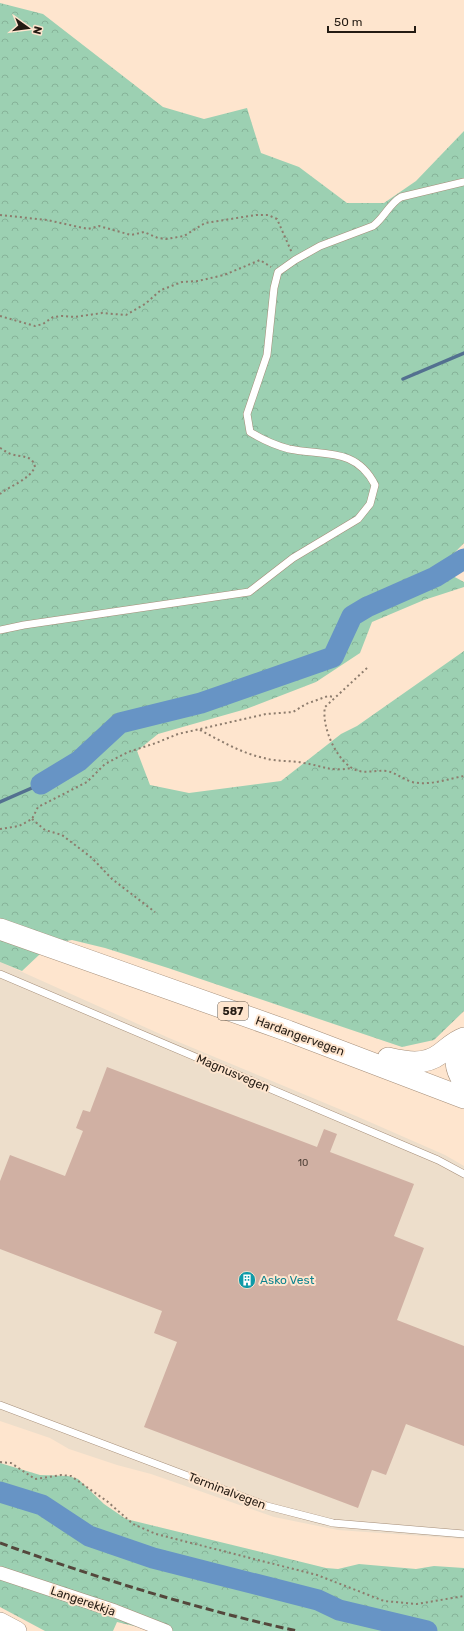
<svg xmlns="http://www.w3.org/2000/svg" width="464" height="1631" font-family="Rubik,sans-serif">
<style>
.industrial{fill:#eddecb}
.forest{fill:url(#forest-crowns)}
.water{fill:#6794c5;stroke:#537090}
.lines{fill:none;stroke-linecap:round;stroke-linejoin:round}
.stream{stroke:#537090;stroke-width:3.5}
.river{stroke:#6794c5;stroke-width:21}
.building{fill:#d0b0a3}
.service-casing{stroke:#a58e79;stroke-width:8}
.minor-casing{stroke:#a58e79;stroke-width:14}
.secondary-casing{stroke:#a58e79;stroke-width:20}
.primary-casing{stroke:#a58e79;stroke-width:22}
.path{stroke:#8d7c6d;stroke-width:2;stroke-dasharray:2 3;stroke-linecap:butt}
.service{stroke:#fff;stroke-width:7}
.minor{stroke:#fff;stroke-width:13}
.secondary{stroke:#fff;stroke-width:19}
.primary{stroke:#fff;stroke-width:21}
.rail{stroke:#54473c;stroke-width:3;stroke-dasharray:8 4;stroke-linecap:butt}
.labels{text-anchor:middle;stroke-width:4;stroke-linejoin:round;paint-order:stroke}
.number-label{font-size:10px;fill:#4f4037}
.shield{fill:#fee5ce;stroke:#65584b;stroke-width:1}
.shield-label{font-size:11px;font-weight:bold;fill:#241b13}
.street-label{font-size:12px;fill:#241b13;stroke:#fee5ce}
.culture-label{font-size:12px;fill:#0d838f;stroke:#fee5ce;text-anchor:start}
</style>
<defs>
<pattern id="forest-crowns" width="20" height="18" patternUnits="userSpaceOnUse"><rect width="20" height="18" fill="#9cd0b2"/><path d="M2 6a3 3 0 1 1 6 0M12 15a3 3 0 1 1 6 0" fill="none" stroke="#86b298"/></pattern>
</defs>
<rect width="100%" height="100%" fill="#fee5ce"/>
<polygon class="industrial" points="0,962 169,1038 356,1116 445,1155 464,1166 464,1539 338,1530 274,1517 151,1474 117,1465 69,1449 50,1438 0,1421"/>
<g class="forest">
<polygon points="0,3 43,14 163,107 204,119 247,108 261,153 299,167 347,203 384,203 416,181 464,131 464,543 437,571 435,576 451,575 464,582 464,587 424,600 372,622 360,653 316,682 246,709 158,734 137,751 150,785 189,793 281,781 341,734 357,726 464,651 464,1011 434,1040 402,1047 168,968 105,948 72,940 55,943 40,954 22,971 0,962"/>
<polygon points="0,1463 40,1475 68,1476 78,1479 104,1504 126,1519 326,1568 338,1569 359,1564 416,1569 434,1566 464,1568 464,1631 155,1631 117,1622 113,1631 45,1631 0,1607"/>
</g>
<polygon class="water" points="464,549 464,569 435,577 437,572"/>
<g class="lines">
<g class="stream">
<polyline points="403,379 464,353"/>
<polyline points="0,802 41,784"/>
</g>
<g class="river">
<polyline points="41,784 79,761 120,723 201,703 333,657 352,616 367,607 435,577 464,559"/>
<polyline points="0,1492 42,1505 89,1536 153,1558 318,1600 339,1610 427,1631"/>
</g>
</g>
<polygon class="building" points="107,1067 317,1147 324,1129 337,1134 330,1152 414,1184 394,1236 424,1248 397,1320 464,1346 464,1446 406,1424 386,1475 372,1470 358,1508 144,1427 177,1342 154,1333 162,1311 0,1249 0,1181 10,1155 65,1176 83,1131 76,1128 83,1110 90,1112"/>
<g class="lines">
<defs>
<g id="service">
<path d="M0,630L24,625L249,592L293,558L358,519L370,504L375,485C356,447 324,456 289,449C274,445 263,440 250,432L247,414L267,355L274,288L278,272L295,260L320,246L373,226C384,218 389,204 401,197L464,182"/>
<polyline points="0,974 438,1160 464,1174"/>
<polyline points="0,1405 267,1506 333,1523 464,1534"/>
</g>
<polyline id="minor" points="0,1573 115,1611 166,1631"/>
<polyline id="secondary" points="0,1622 17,1631"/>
<g id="primary">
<polyline points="0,929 288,1031 464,1098"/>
<path d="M464,1043C452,1057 455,1069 464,1083"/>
<path d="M388,1058C406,1062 424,1066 440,1054C448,1048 455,1041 464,1038"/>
</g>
</defs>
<use href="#service" class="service-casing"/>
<use href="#minor" class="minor-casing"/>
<use href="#secondary" class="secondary-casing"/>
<use href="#primary" class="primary-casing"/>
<g class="path">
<polyline points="0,215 47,220 88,229 99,226 131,235 144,232 158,238 166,239 184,236 205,223 256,215 268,215 277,219 292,253"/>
<polyline points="0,316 35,326 43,324 53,317 62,316 75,317 102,313 126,315 145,304 161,290 182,282 198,281 224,275 260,260 271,267"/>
<path d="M0,448C4,450 7,453 11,454C22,458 32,454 35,467C29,480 11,485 0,494"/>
<path d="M367,668L325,707C321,727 338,766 359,771C368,773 377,770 387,771C396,773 403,779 412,782C429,786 448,779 464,776"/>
<path d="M200,730C221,741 241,753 264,758C276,762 291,760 304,763C323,766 330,772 351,768"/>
<polyline points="32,819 45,830 62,835 92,858 112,879 155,912"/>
<polyline points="0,829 19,826 32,819 38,807 87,782 105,764 128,752 156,743 178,734 266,714 293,712 306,704 328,696 334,697"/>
<polyline points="0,1462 11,1463 35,1479 61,1475 71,1476 108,1502 133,1524 156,1534 317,1575 384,1601 417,1604 464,1596"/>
</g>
<use href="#service" class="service"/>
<use href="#minor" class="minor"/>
<use href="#secondary" class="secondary"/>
<use href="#primary" class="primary"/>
<path class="rail" d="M0,1543C97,1578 197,1609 297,1631"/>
</g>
<defs>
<symbol id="building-disc" viewBox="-11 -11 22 22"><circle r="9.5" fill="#0f9aa8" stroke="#fee5ce"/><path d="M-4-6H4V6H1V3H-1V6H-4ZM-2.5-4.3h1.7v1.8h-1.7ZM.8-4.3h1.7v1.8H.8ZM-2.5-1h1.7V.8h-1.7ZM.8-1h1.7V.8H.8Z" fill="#fff"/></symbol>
</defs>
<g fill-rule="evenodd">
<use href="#building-disc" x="237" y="1270" width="20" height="20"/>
</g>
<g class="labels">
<g class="number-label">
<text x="303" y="1166">10</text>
</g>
<rect class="shield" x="218" y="1002" width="30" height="18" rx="3"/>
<g class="shield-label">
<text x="233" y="1015">587</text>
</g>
<g class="street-label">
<text transform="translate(300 1036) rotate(20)" y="4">Hardangervegen</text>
<text transform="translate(233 1073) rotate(23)" y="4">Magnusvegen</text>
<text transform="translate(227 1491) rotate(21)" y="4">Terminalvegen</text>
<text transform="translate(83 1601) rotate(19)" y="4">Langerekkja</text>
</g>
<g class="culture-label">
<text x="260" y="1284">Asko Vest</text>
</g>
</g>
<g transform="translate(28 28) rotate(104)" stroke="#fee5ce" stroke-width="3" paint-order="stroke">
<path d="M0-3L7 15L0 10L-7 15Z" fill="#241b13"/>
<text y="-6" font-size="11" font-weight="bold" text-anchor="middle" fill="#241b13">N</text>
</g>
<path d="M328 26v6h87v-6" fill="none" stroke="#241b13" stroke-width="2"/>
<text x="334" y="26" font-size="12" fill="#241b13" stroke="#fee5ce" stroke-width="3" paint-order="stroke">50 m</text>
</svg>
